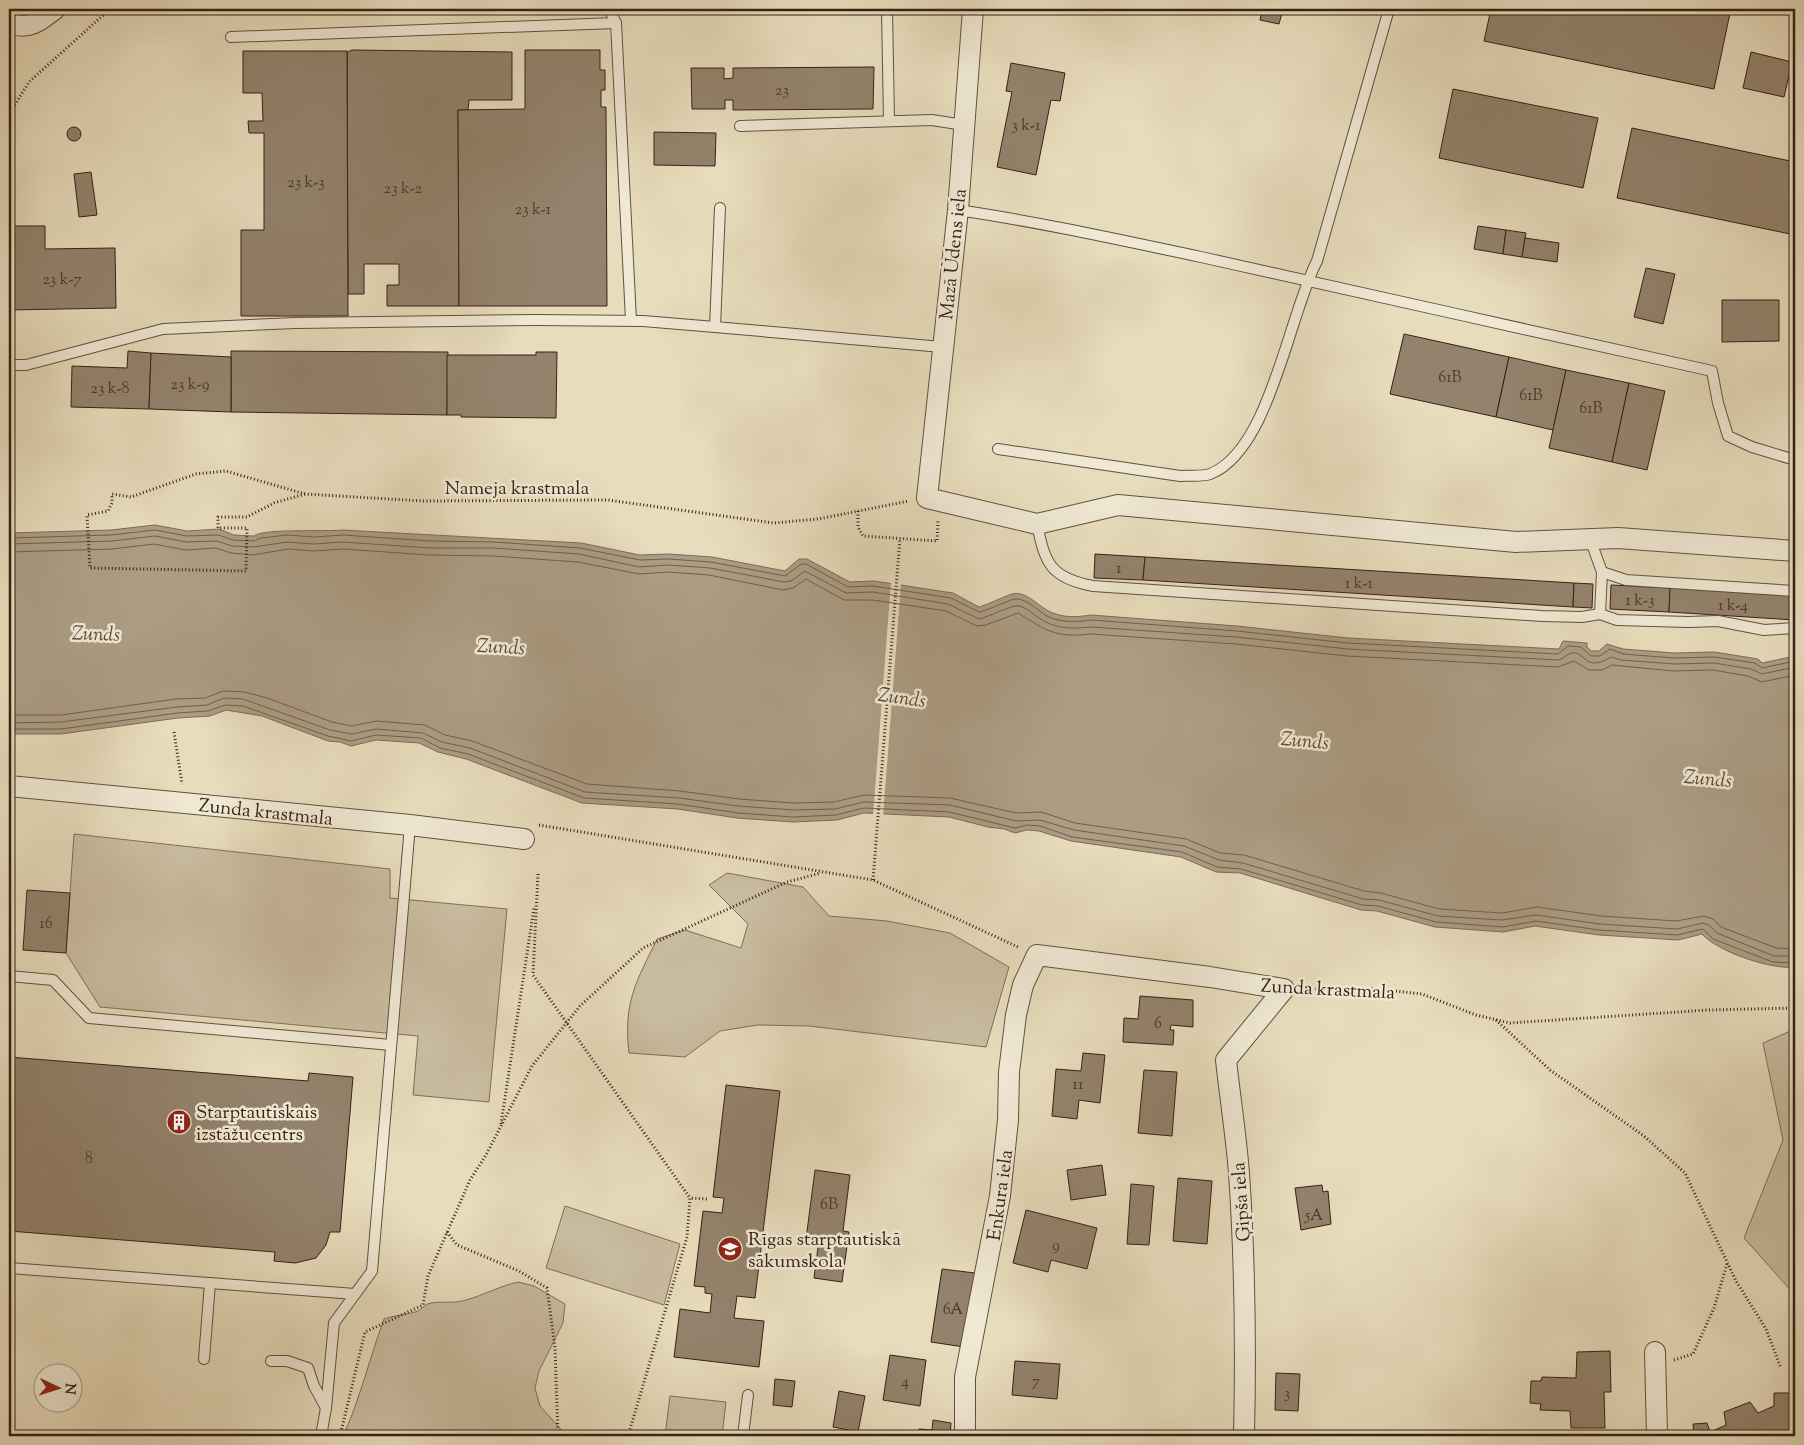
<svg xmlns="http://www.w3.org/2000/svg" width="1804" height="1445" font-family="'Sorts Mill Goudy',serif">
<style>
.green{fill:#c9bca0;stroke:#806e5a}
.water{fill:#ab9c83;stroke:#7d6b57}
.pier{fill:#e7dcbc}
.lines{fill:none;stroke-linecap:round;stroke-linejoin:round}
.shore{stroke:#715e4c;stroke-width:1}
.building{fill:#93826c;stroke:#372115}
.lane-casing{stroke:#63503f;stroke-width:12}
.street-casing{stroke:#63503f;stroke-width:22}
.path{stroke:#372115;stroke-width:3;stroke-dasharray:1 2.5;stroke-linecap:butt}
.lane{stroke:#efe8d3;stroke-width:10}
.street{stroke:#efe8d3;stroke-width:20}
.labels{text-anchor:middle;stroke-width:5;stroke-linejoin:round;paint-order:stroke}
.number-label{font-size:16px;fill:#4e392b}
.street-label{font-size:19px;fill:#372115;stroke:#efe8d3}
.poi-label{font-size:19px;fill:#372115;stroke:#efe8d3;text-anchor:start}
.water-label{font-size:20px;font-style:italic;fill:#604c3c;stroke:#efe8d3}
</style>
<rect width="100%" height="100%" fill="#e7dcbc"/>
<filter id="stains"><feTurbulence type="fractalNoise" baseFrequency=".004" numOctaves="4"/><feColorMatrix values="0 0 0 0 .2 0 0 0 0 .09 0 0 0 0 .02 0 0 0 .5 -.17"/></filter>
<radialGradient id="worn" r=".72"><stop offset=".6" stop-color="#630" stop-opacity="0"/><stop offset="1" stop-color="#630" stop-opacity=".3"/></radialGradient>
<g class="green">
<polygon points="9,9 40,9 26,16 14,13"/>
<polygon points="74,834 390,869 390,898 507,909 489,1102 413,1095 418,1036 100,1007 66,953"/>
<path d="M727,873L803,887L829,916L887,921L950,933L1009,967L986,1047L809,1026L758,1025L720,1031L685,1057L629,1053C623,1003 636,982 657,939L685,930L741,948L748,924L709,885Z"/>
<polygon points="1795,1029 1795,1295 1744,1238 1783,1140 1763,1043"/>
<polygon points="565,1206 680,1244 664,1305 546,1268"/>
<path d="M518,1282L534,1286L565,1304L563,1323L539,1371L535,1388L540,1406L567,1436H346L345,1432C361,1395 370,1357 384,1319C391,1316 415,1313 418,1311C423,1308 425,1304 431,1303C443,1301 454,1304 466,1300C484,1295 500,1286 518,1282Z"/>
<polygon points="670,1396 726,1402 722,1436 665,1436"/>
</g>
<path class="water" d="M155,525L187,531L219,529L234,535L254,536C264,528 325,532 342,530L581,543L640,555L668,554L712,557L785,571L799,559H807L850,582L874,581L953,593L979,607C990,604 1002,597 1012,594C1027,590 1039,608 1053,613C1066,618 1077,617 1091,615L1237,626L1348,638L1559,649L1563,641L1587,643V647L1591,651H1599L1607,644L1623,649L1675,653L1714,652L1758,659L1762,663L1795,656V967C1772,970 1718,952 1702,934L1678,940L1599,935L1535,926L1503,932L1435,927L1377,911L1361,910L1240,873L1216,872L1181,857L1071,841L1039,831L1027,830L1015,833L1004,829L988,827L949,817L864,813L837,820L793,822L737,818L678,809L582,803L466,759L438,752L419,743L376,740L351,746L340,742L328,741L262,716L226,710L210,716L178,718L61,734H9V533L111,530Z"/>
<polygon class="pier" points="891,582 901,584 883,817 873,816"/>
<g class="lines">
<g class="shore">
<path d="M9,538L111,535L155,530L187,536L218,535L233,540L254,541L261,538L287,535L314,537L343,535L430,541L494,542L580,548L640,560L668,559L711,562L785,576L801,564H806L848,587L873,586L951,598L979,612C989,610 1009,600 1015,599C1028,598 1038,612 1049,617C1063,623 1076,622 1091,620L1237,631L1348,643L1558,654L1568,646L1581,647L1591,656H1600L1610,649L1623,654L1674,658L1714,657L1755,663L1762,668L1795,661"/>
<path d="M9,544L112,541L155,536L186,542L217,541L232,546L254,547L287,542L314,544L343,542L430,548H493L579,554L639,567L668,565L710,568L784,582L791,581L805,571L846,593L873,592L948,604L979,619C989,617 1013,604 1019,606C1026,607 1033,614 1039,618C1055,629 1072,629 1091,627L1236,637L1348,649L1558,660C1564,659 1567,653 1573,653C1586,652 1585,673 1611,657L1621,660L1674,664L1714,663L1751,669L1762,674L1795,667"/>
<path d="M9,552L112,549L154,544L186,550L216,548L231,553L253,555L288,549L314,551L343,549L429,555L493,556L578,562L639,574L668,572L709,575L783,590L793,588L806,579L844,600H873L946,611L977,626L986,625L1018,613C1047,631 1055,638 1091,634L1236,644L1347,656L1558,667L1574,661L1589,670H1602L1612,665L1673,671L1713,670L1748,676L1762,682L1795,675"/>
<polyline points="9,715 61,715 176,699 205,698 223,691 244,692 267,698 332,722 352,726 376,721 425,725 445,735 472,741 587,784 680,791 739,799 793,803 834,802 864,795 950,798 1016,813 1041,812 1075,823 1186,839 1220,853 1244,855 1364,891 1381,893 1439,909 1502,913 1537,907 1601,916 1676,921 1704,916 1713,919 1721,927 1776,948 1795,949"/>
<polyline points="9,723 61,722 177,707 207,705 224,698 243,699 330,730 352,734 376,729 423,733 442,742 470,748 585,792 679,798 738,806 793,810 835,809 864,802 950,805 1016,821 1040,820 1074,830 1184,846 1219,860 1243,863 1363,899 1379,900 1438,916 1502,920 1536,915 1600,924 1677,929 1703,923 1709,925 1717,933 1774,956 1795,956"/>
<polyline points="9,729 61,729 177,713 208,711 225,705 243,706 328,736 351,741 376,735 421,738 440,748 468,754 584,798 678,804 738,813 793,817 836,815 864,808 949,812 1015,828 1027,825 1040,826 1072,837 1182,852 1217,867 1241,869 1362,905 1378,906 1436,922 1503,927 1536,921 1599,930 1677,935 1703,929 1713,939 1773,962 1795,963"/>
</g>
</g>
<g class="building">
<rect x="543" y="9" width="53" height="1"/>
<polygon points="1262,9 1283,9 1279,24 1260,20"/>
<polygon points="1491,9 1708,9 1730,13 1714,89 1484,41"/>
<polygon points="352,50 512,52 512,100 469,100 468,110 458,110 459,306 387,306 387,285 399,285 399,264 364,264 364,294 348,294 347,52"/>
<polygon points="525,50 600,50 600,70 605,70 605,90 601,90 601,107 606,107 607,306 459,306 458,110 525,109"/>
<polygon points="243,51 347,51 348,316 241,316 241,230 264,230 264,133 249,133 248,121 263,121 262,93 243,93"/>
<polygon points="1751,52 1792,62 1784,97 1743,88"/>
<polygon points="1011,63 1065,73 1060,101 1051,100 1036,175 997,167 1012,92 1006,91"/>
<polygon points="874,67 873,109 733,110 733,100 725,100 725,109 692,109 691,68 724,68 724,79 733,78 733,68"/>
<polygon points="1453,89 1598,118 1583,188 1439,158"/>
<circle cx="74" cy="134" r="7"/>
<polygon points="1632,128 1795,162 1795,235 1617,198"/>
<polygon points="654,132 716,133 715,166 654,165"/>
<polygon points="91,172 97,215 79,217 74,174"/>
<polygon points="9,226 45,226 45,249 115,248 116,308 9,310"/>
<polygon points="1478,226 1506,230 1503,254 1474,249"/>
<polygon points="1506,230 1526,233 1522,257 1503,254"/>
<polygon points="1525,238 1559,243 1557,262 1522,257"/>
<polygon points="1646,268 1675,274 1663,324 1634,317"/>
<polygon points="1722,300 1779,300 1779,341 1722,342"/>
<polygon points="1404,334 1509,357 1496,417 1390,394"/>
<polygon points="128,351 151,353 149,409 71,407 72,366 127,368"/>
<polygon points="231,351 448,352 447,415 231,412"/>
<polygon points="536,352 557,352 556,418 461,417 461,415 447,415 447,355 536,355"/>
<polygon points="151,353 231,357 231,412 149,409"/>
<polygon points="1509,357 1566,370 1553,430 1496,417"/>
<polygon points="1566,370 1629,383 1612,462 1549,448"/>
<polygon points="1629,383 1665,391 1647,470 1612,462"/>
<polygon points="1095,554 1145,557 1143,580 1094,578"/>
<polygon points="1145,557 1574,583 1573,607 1143,580"/>
<polygon points="1574,583 1593,584 1592,608 1573,607"/>
<polygon points="1611,585 1670,588 1669,612 1610,609"/>
<polygon points="1670,588 1795,596 1795,620 1669,612"/>
<polygon points="9,872 12,873 9,916"/>
<polygon points="27,890 70,893 66,953 23,950"/>
<polygon points="1140,996 1193,1000 1193,1027 1171,1025 1170,1030 1174,1030 1173,1045 1123,1042 1124,1018 1138,1019"/>
<polygon points="1083,1053 1105,1055 1100,1103 1079,1100 1077,1119 1052,1116 1056,1069 1081,1071"/>
<polygon points="9,1057 308,1081 309,1073 353,1077 340,1232 330,1232 326,1245 316,1258 295,1263 274,1261 275,1252 9,1231"/>
<polygon points="1144,1070 1177,1072 1172,1136 1138,1133"/>
<polygon points="726,1085 780,1091 755,1298 737,1296 734,1318 764,1321 759,1367 674,1357 680,1309 710,1313 712,1294 705,1293 705,1287 694,1286 703,1211 722,1213 724,1198 713,1197"/>
<polygon points="1102,1165 1106,1195 1071,1200 1067,1170"/>
<polygon points="815,1170 850,1175 843,1231 849,1232 842,1282 814,1278 819,1240 806,1239"/>
<polygon points="1178,1178 1212,1181 1207,1244 1173,1241"/>
<polygon points="1131,1184 1154,1186 1149,1245 1127,1244"/>
<polygon points="1322,1185 1323,1192 1328,1191 1331,1224 1301,1230 1295,1188"/>
<polygon points="1026,1210 1097,1228 1087,1269 1051,1260 1048,1272 1013,1263"/>
<polygon points="942,1269 975,1273 964,1347 931,1342"/>
<polygon points="1610,1351 1611,1392 1604,1392 1605,1428 1571,1428 1570,1411 1540,1410 1541,1404 1530,1403 1531,1381 1541,1381 1542,1377 1576,1378 1577,1352"/>
<polygon points="890,1355 926,1360 920,1406 883,1400"/>
<polygon points="1015,1361 1060,1364 1057,1399 1012,1395"/>
<polygon points="1276,1373 1300,1374 1298,1411 1275,1410"/>
<polygon points="775,1379 795,1381 792,1407 773,1405"/>
<polygon points="839,1391 865,1396 858,1432 833,1427"/>
<polygon points="1774,1393 1790,1393 1790,1430 1772,1431 1758,1436 1694,1436 1693,1424 1707,1423 1710,1432 1726,1425 1724,1412 1750,1402 1758,1413 1774,1406"/>
<polygon points="933,1420 951,1423 950,1436 918,1436 919,1429 932,1430"/>
</g>
<g class="lines">
<defs>
<g id="lane">
<polyline points="609,9 616,23 631,320"/>
<polyline points="887,9 889,121"/>
<polyline points="231,37 616,23"/>
<polyline points="740,126 932,120 964,125"/>
<polyline points="720,208 715,327 942,347"/>
<path d="M958,210C1039,222 1120,240 1201,257C1372,294 1541,334 1712,371L1718,403L1728,436L1752,447L1795,460"/>
<polyline points="9,365 26,365 163,329 295,323 537,320 643,321 715,327"/>
<path d="M998,449L1180,476C1189,475 1202,477 1210,474C1270,451 1289,314 1317,261L1389,9"/>
<path d="M1037,524C1045,563 1050,578 1093,586L1542,616L1582,617L1600,614L1617,620L1688,622L1718,621L1764,630L1795,628"/>
<polyline points="1590,539 1602,572 1600,614"/>
<polyline points="1602,572 1626,580 1795,591"/>
<polyline points="9,976 53,980 89,1018 391,1045"/>
<polyline points="9,1268 355,1294"/>
<polyline points="204,1359 210,1283"/>
<polyline points="271,1361 287,1361 308,1368 314,1386 326,1408"/>
<polyline points="321,1436 326,1408 334,1323 372,1271 410,825"/>
<polyline points="743,1436 748,1395"/>
</g>
<g id="street">
<polyline points="973,9 958,210 927,498 1037,524 1118,505 1516,542 1618,538 1795,551"/>
<path d="M9,22C27,32 41,20 55,9"/>
<polyline points="9,786 410,825 524,839"/>
<polyline points="1655,1352 1657,1436"/>
<path d="M965,1436V1377L1000,1196L1008,1120L1009,1072L1016,1015L1023,985L1037,955L1210,977L1284,989L1226,1060C1230,1097 1236,1135 1239,1173C1245,1261 1246,1348 1244,1436"/>
</g>
</defs>
<use href="#lane" class="lane-casing"/>
<use href="#street" class="street-casing"/>
<g class="path">
<polyline points="9,114 29,82 110,9"/>
<polyline points="305,494 274,503 247,517 218,517 218,528 247,528 246,571 90,568 87,515 108,511 112,503 112,494 131,497 196,474 226,471 305,494 423,501 608,500 774,523 818,519 909,501"/>
<polyline points="858,511 858,527 863,536 937,541 938,521"/>
<polyline points="174,732 182,784"/>
<polyline points="539,825 873,880 1018,947"/>
<polyline points="538,874 533,975 690,1198"/>
<polyline points="873,880 900,538"/>
<polyline points="1305,989 1375,989 1422,994 1476,1015 1510,1023 1708,1010 1795,1008"/>
<polyline points="1496,1020 1550,1070 1644,1136 1685,1173 1736,1281 1766,1329 1781,1368"/>
<polyline points="501,1124 534,908"/>
<polyline points="447,1232 457,1245 519,1271 547,1288 555,1348 558,1436"/>
<polyline points="1674,1360 1693,1354 1714,1308 1727,1264"/>
<polyline points="340,1436 365,1332 423,1305 428,1276 470,1180 486,1155 532,1066 580,1006 643,948 787,882 821,873"/>
<polyline points="628,1436 687,1237 690,1198 708,1199"/>
</g>
<use href="#lane" class="lane"/>
<use href="#street" class="street"/>
</g>
<defs>
<symbol id="building-disc" viewBox="-11 -11 22 22"><circle r="9.5" fill="#8f2418" stroke="#efe8d3"/><path d="M-4-6H4V6H1V3H-1V6H-4ZM-2.5-4.3h1.7v1.8h-1.7ZM.8-4.3h1.7v1.8H.8ZM-2.5-1h1.7V.8h-1.7ZM.8-1h1.7V.8H.8Z" fill="#fff"/></symbol>
<symbol id="school-disc" viewBox="-11 -11 22 22"><circle r="9.5" fill="#8f2418" stroke="#efe8d3"/><path d="M0-5L7-2L0 1L-7-2ZM-4 1L0 2.5L4 1V4Q0 6-4 4Z" fill="#fff"/></symbol>
</defs>
<g fill-rule="evenodd">
<use href="#building-disc" x="165" y="1108" width="28" height="28"/>
<use href="#school-disc" x="716" y="1235" width="28" height="28"/>
</g>
<g class="labels">
<g class="number-label">
<text x="782" y="95">23</text>
<text x="1026" y="130">3 k-1</text>
<text x="306" y="187">23 k-3</text>
<text x="403" y="193">23 k-2</text>
<text x="533" y="214">23 k-1</text>
<text x="62" y="284">23 k-7</text>
<text x="1450" y="382">61B</text>
<text x="190" y="389">23 k-9</text>
<text x="110" y="393">23 k-8</text>
<text x="1531" y="400">61B</text>
<text x="1591" y="413">61B</text>
<text x="1119" y="573">1</text>
<text x="1359" y="588">1 k-1</text>
<text x="1640" y="605">1 k-3</text>
<text x="1733" y="610">1 k-4</text>
<text x="46" y="928">16</text>
<text x="1158" y="1028">6</text>
<text x="1078" y="1089">11</text>
<text x="89" y="1163">8</text>
<text x="829" y="1209">6B</text>
<text x="1314" y="1220">5A</text>
<text x="1056" y="1250">9</text>
<text x="953" y="1314">6A</text>
<text x="905" y="1386">4</text>
<text x="1036" y="1386">7</text>
<text x="1287" y="1398">3</text>
</g>
<g class="street-label">
<text transform="translate(952 254) rotate(-84)" y="7">Mazā Ūdens iela</text>
<text x="517" y="494">Nameja krastmala</text>
<text transform="translate(266 811) rotate(6)" y="7">Zunda krastmala</text>
<text transform="translate(1328 988) rotate(3)" y="7">Zunda krastmala</text>
<text transform="translate(999 1195) rotate(-82)" y="7">Enkura iela</text>
<text transform="translate(1240 1202) rotate(-94)" y="7">Ģipša iela</text>
</g>
<g class="poi-label">
<text x="196" y="1118">Starptautiskais<tspan x="196" dy="22">izstāžu centrs</tspan></text>
<text x="748" y="1245">Rīgas starptautiskā<tspan x="748" dy="22">sākumskola</tspan></text>
</g>
<g class="water-label">
<text transform="translate(96 633) rotate(2)" y="7">Zunds</text>
<text transform="translate(501 646) rotate(3)" y="7">Zunds</text>
<text transform="translate(902 697) rotate(8)" y="7">Zunds</text>
<text transform="translate(1305 740) rotate(5)" y="7">Zunds</text>
<text transform="translate(1708 778) rotate(5)" y="7">Zunds</text>
</g>
</g>
<rect width="1804" height="1445" fill="none" stroke="#e7dcbc" stroke-width="30"/>
<rect x="10" y="10" width="1784" height="1425" fill="none" stroke="#372115" stroke-width="2.5"/>
<rect x="15" y="15" width="1774" height="1415" fill="none" stroke="#372115"/>
<g transform="translate(58 1388) rotate(94)"><circle r="24" fill="#efe8d3" stroke="#a59887"/>
<path d="M0-4L9 19L0 12L-9 19Z" fill="#8f2418"/>
<text y="-8" font-size="14" font-weight="bold" text-anchor="middle" fill="#372115">N</text>
</g>
<rect width="100%" height="100%" filter="url(#stains)"/>
<rect width="100%" height="100%" fill="url(#worn)"/>
</svg>
